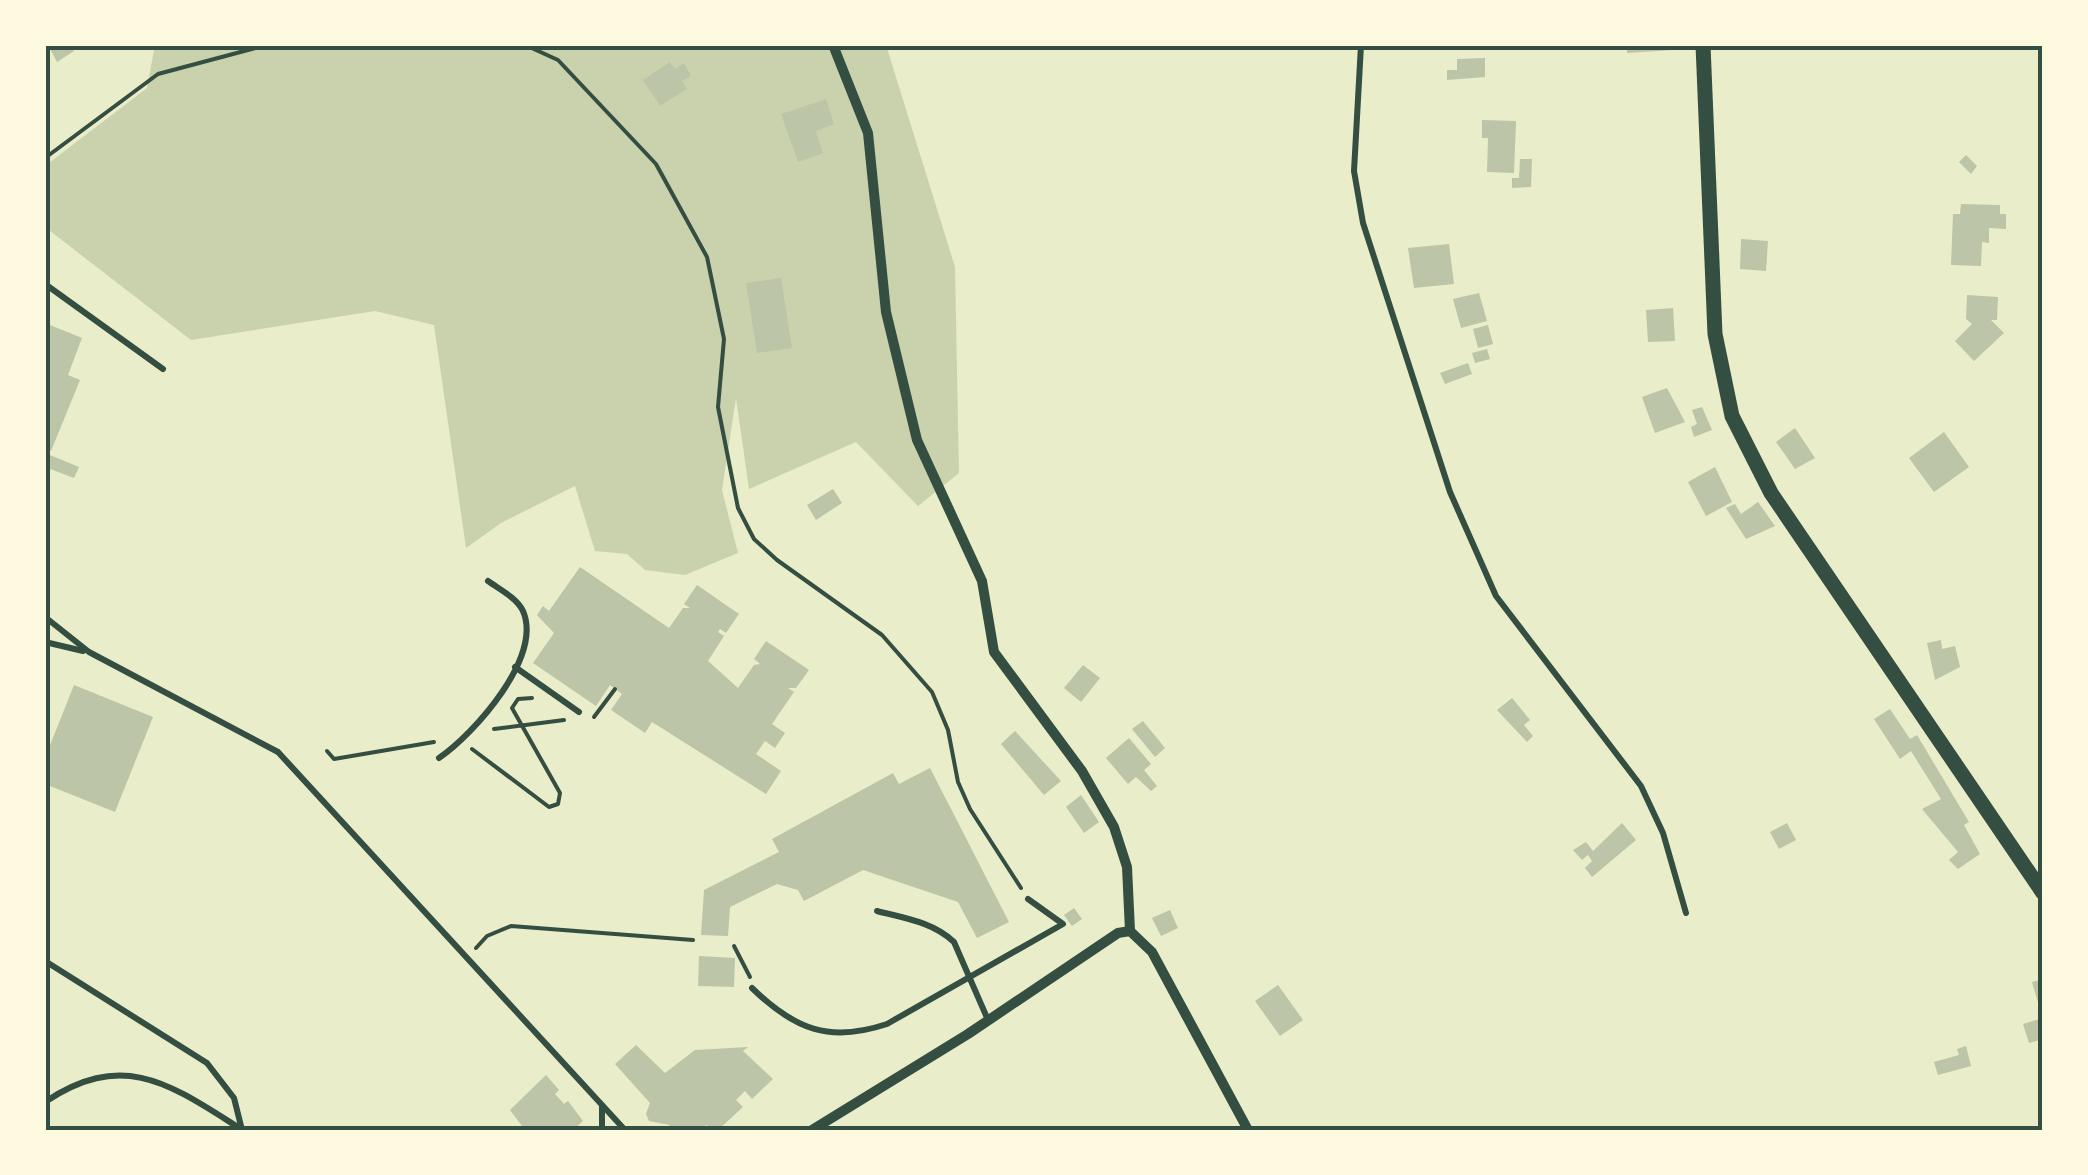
<svg xmlns="http://www.w3.org/2000/svg" width="2088" height="1175" font-family="'DM Sans',sans-serif">
<style>
.green{fill:#cad2ad}
.building{fill:#bcc5a7}
.lines{fill:none;stroke-linecap:round;stroke-linejoin:round}
.path{stroke:#344e41;stroke-width:4}
.service{stroke:#344e41;stroke-width:6}
.minor{stroke:#344e41;stroke-width:10}
.tertiary{stroke:#344e41;stroke-width:15}
.neatline{fill:none;stroke:#344e41;stroke-width:4}
</style>
<rect width="100%" height="100%" fill="#e9edc9"/>
<polygon class="green" points="155,45 886,45 955,267 959,473 918,506 856,442 749,489 736,398 722,490 738,553 685,575 645,570 627,554 595,551 575,486 501,523 466,548 434,325 375,311 191,340 45,227 45,166 147,88"/>
<g class="building">
<polygon points="48,45 71,45 74,51 57,62"/>
<polygon points="1627,45 1673,45 1673,50 1627,53"/>
<polygon points="1485,58 1485,77 1447,80 1447,70 1457,70 1457,59"/>
<polygon points="670,62 675,69 684,63 691,76 682,81 687,89 660,106 643,80"/>
<polygon points="826,99 834,124 816,131 823,153 798,162 781,114"/>
<polygon points="1482,120 1516,121 1514,173 1487,172 1488,138 1482,138"/>
<polygon points="1966,155 1977,166 1971,174 1959,162"/>
<polygon points="1520,159 1532,159 1531,187 1512,188 1512,178 1519,178"/>
<polygon points="1961,204 2000,205 2000,214 2006,214 2006,229 1989,228 1989,243 1982,242 1981,266 1951,265 1953,214 1960,214"/>
<polygon points="1741,239 1768,241 1766,271 1740,269"/>
<polygon points="1449,244 1454,284 1414,288 1408,248"/>
<polygon points="781,278 792,348 757,353 746,283"/>
<polygon points="1479,293 1487,321 1461,328 1453,299"/>
<polygon points="1967,295 1998,297 1997,320 1991,320 2004,333 1974,361 1955,341 1972,324 1966,319"/>
<polygon points="1673,308 1675,341 1648,342 1646,310"/>
<polygon points="45,323 82,338 68,375 80,380 51,451 45,448"/>
<polygon points="1488,325 1493,344 1478,348 1473,329"/>
<polygon points="1487,349 1490,359 1475,363 1472,353"/>
<polygon points="1468,363 1472,374 1445,384 1440,373"/>
<polygon points="1667,388 1685,422 1655,433 1642,397"/>
<polygon points="1702,407 1712,430 1694,437 1691,427 1697,424 1692,410"/>
<polygon points="1795,428 1815,458 1795,469 1776,442"/>
<polygon points="1944,432 1969,467 1934,492 1909,458"/>
<polygon points="45,453 79,467 74,478 45,467"/>
<polygon points="1715,467 1732,502 1706,516 1688,482"/>
<polygon points="833,489 842,503 816,520 807,505"/>
<polygon points="1758,502 1775,526 1746,539 1726,508 1735,504 1741,514"/>
<polygon points="580,567 669,628 683,608 690,608 684,604 697,585 739,614 726,633 720,629 718,632 724,636 708,661 738,688 754,665 760,664 754,659 766,641 809,670 796,688 788,688 794,692 772,724 785,733 775,748 765,741 756,754 781,771 766,794 652,722 645,733 611,710 622,694 610,685 596,706 533,663 554,633 537,615 543,606 549,611"/>
<polygon points="1941,640 1942,649 1955,646 1960,667 1935,680 1927,643"/>
<polygon points="1083,665 1100,678 1081,702 1064,688"/>
<polygon points="74,685 153,717 115,812 45,784 45,758"/>
<polygon points="1512,698 1530,720 1524,725 1533,736 1527,742 1497,710"/>
<polygon points="1890,709 1910,739 1917,735 1969,822 1964,825 1980,854 1958,869 1949,860 1958,852 1922,809 1941,799 1911,751 1900,759 1874,719"/>
<polygon points="1143,721 1165,748 1155,757 1132,729"/>
<polygon points="1015,731 1061,781 1044,795 1001,744"/>
<polygon points="1129,738 1151,764 1144,770 1157,786 1151,791 1136,777 1128,784 1106,758"/>
<polygon points="930,768 1009,922 977,938 958,902 863,870 804,901 798,890 777,884 730,907 728,936 701,935 704,890 779,852 772,839 893,773 899,784"/>
<polygon points="1081,795 1099,822 1084,833 1066,807"/>
<polygon points="1622,823 1636,840 1592,877 1585,868 1592,861 1588,855 1582,860 1573,850 1586,842 1593,851"/>
<polygon points="1787,823 1796,840 1779,849 1770,832"/>
<polygon points="1074,908 1082,919 1072,926 1064,915"/>
<polygon points="1170,910 1178,928 1161,936 1152,918"/>
<polygon points="699,956 735,958 734,987 698,986"/>
<polygon points="2043,979 2043,1015 2042,1016 2032,982"/>
<polygon points="1278,985 1303,1020 1280,1036 1255,1001"/>
<polygon points="2043,1018 2043,1039 2029,1043 2023,1024"/>
<polygon points="636,1045 665,1073 695,1050 748,1047 743,1051 773,1079 752,1099 745,1091 736,1100 743,1107 718,1130 706,1125 701,1130 665,1130 670,1125 649,1121 646,1114 650,1103 615,1064"/>
<polygon points="1966,1046 1971,1066 1938,1075 1934,1062 1959,1055 1957,1049"/>
<polygon points="546,1075 559,1090 555,1094 564,1104 568,1101 583,1121 573,1130 525,1130 510,1110"/>
</g>
<g class="lines">
<g class="path">
<polyline points="525,45 558,60 656,164 707,257 724,339 718,407 738,508 754,539 777,560 882,635 932,692 948,730 958,782 970,809 1021,888"/>
<polyline points="45,158 158,74 267,45"/>
<polyline points="594,717 615,689"/>
<polyline points="494,729 564,720"/>
<polyline points="472,749 549,807 558,804 560,793 512,708 518,699 532,698"/>
<polyline points="327,751 334,759 434,742"/>
<polyline points="734,946 750,977"/>
<polyline points="476,948 487,936 511,926 693,940"/>
</g>
<g class="service">
<polyline points="1361,45 1354,171 1363,223 1450,492 1496,596 1641,786 1663,833 1686,913"/>
<polyline points="45,284 163,369"/>
<polyline points="45,617 89,652 278,752 625,1130"/>
<polyline points="45,642 83,651"/>
<polyline points="515,667 579,712"/>
<path d="M439,758C474,734 543,657 523,611C517,598 499,589 488,581"/>
<path d="M877,911C904,918 933,922 954,942L988,1020"/>
<polyline points="45,961 207,1063 234,1098 242,1130"/>
<path d="M752,988C795,1030 830,1043 887,1024L1063,924L1028,899"/>
<path d="M45,1102C124,1049 171,1085 241,1129"/>
<polyline points="602,1106 602,1130"/>
</g>
<g class="minor">
<polyline points="833,45 868,133 886,312 917,440 982,581 994,652 1082,771 1114,827 1127,867 1130,931"/>
<polyline points="1130,931 1152,952 1248,1130"/>
<polyline points="812,1130 968,1034 1118,933 1130,931"/>
</g>
<polyline class="tertiary" points="1703,45 1715,334 1732,416 1771,493 2043,893"/>
</g>
<rect width="2088" height="1175" fill="none" stroke="#fefae0" stroke-width="95"/>
<rect x="48" y="48" width="1992" height="1080" class="neatline"/>
</svg>
